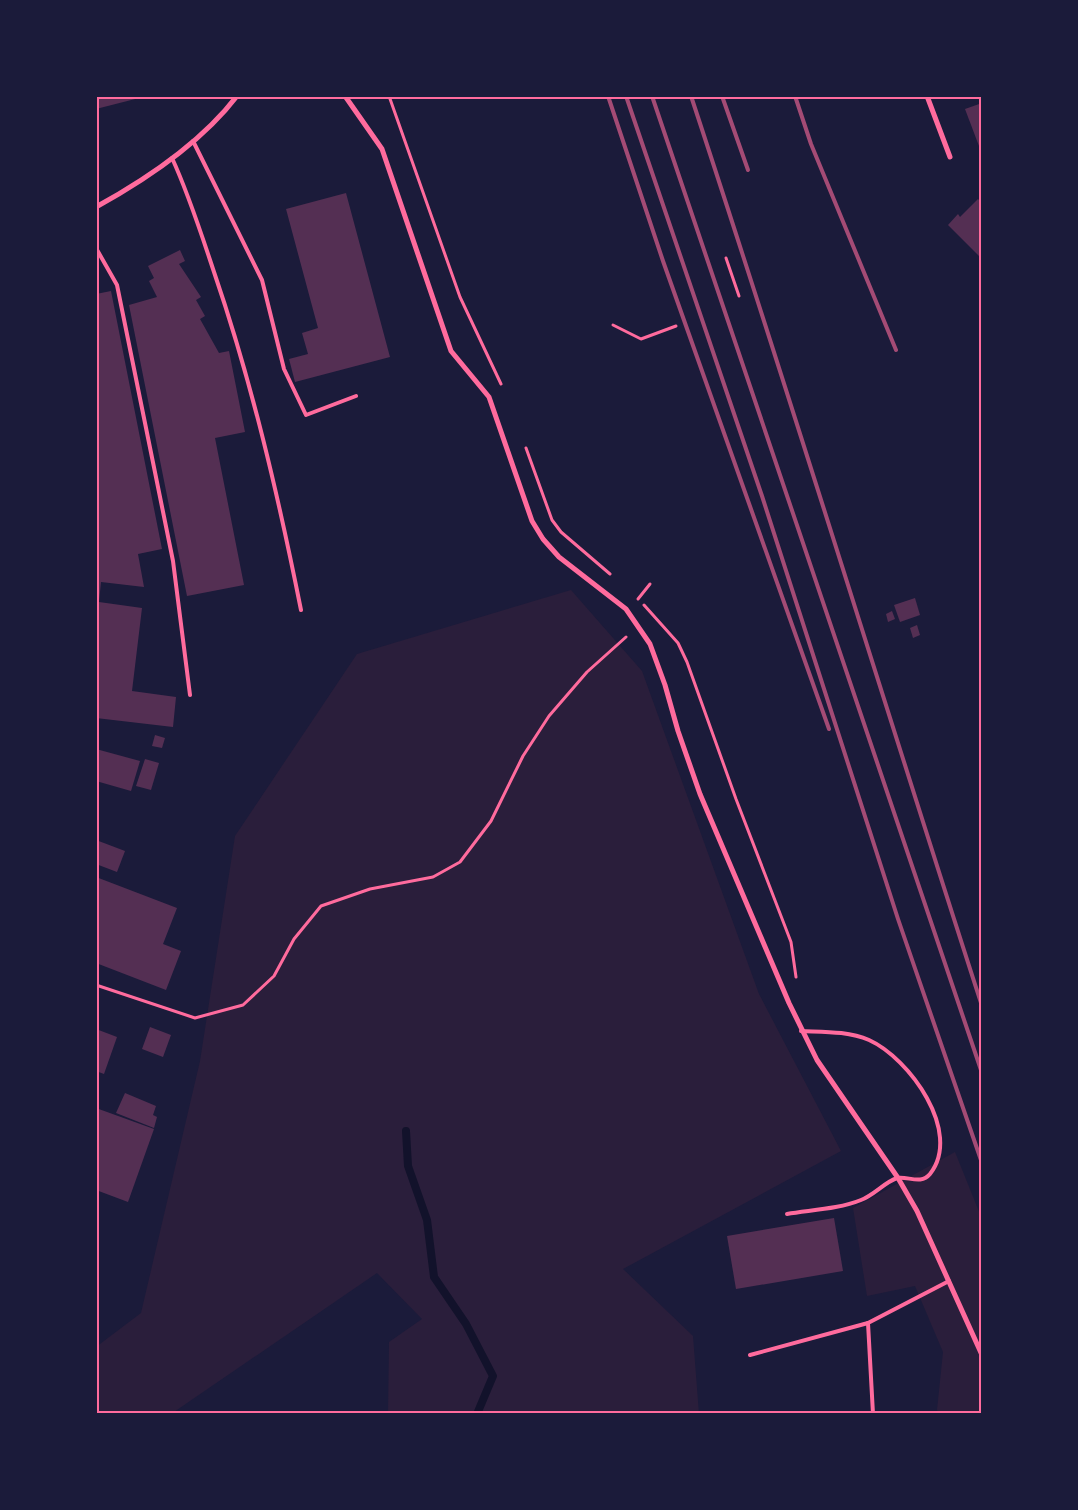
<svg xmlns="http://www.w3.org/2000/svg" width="1078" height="1510" font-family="'Alegreya Sans',sans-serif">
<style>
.green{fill:#2a1e3b}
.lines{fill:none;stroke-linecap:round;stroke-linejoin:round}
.stream{stroke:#12122b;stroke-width:8}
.building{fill:#542f53}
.path{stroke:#ff6b9d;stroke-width:3}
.service{stroke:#ff6b9d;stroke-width:4}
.minor{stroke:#ff6b9d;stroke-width:5}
.rail{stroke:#a44b75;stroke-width:4}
.neatline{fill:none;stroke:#ff6b9d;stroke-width:2}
</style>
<rect width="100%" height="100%" fill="#1b1b3a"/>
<g class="green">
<polygon points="571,590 642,671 759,994 841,1151 623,1269 693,1336 699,1414 388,1414 389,1342 422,1319 377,1273 171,1414 96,1414 96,1347 141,1313 200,1061 235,836 357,654"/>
<polygon points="955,1152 982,1219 982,1414 939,1414 937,1410 943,1352 915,1286 867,1296 853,1208"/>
</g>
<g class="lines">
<polyline class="stream" points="406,1131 408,1166 427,1220 434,1277 466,1324 493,1376 477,1414"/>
</g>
<g class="building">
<polygon points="96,96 143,96 143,97 96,109"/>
<polygon points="982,103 982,154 965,109"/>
<polygon points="346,193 390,357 295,382 289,359 308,354 302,333 318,328 286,209"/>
<polygon points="978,199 982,203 980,257 948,225 958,214 960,217"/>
<polygon points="180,250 185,261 179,264 201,297 196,300 205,316 200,319 219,353 229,351 245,432 215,438 244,585 187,596 129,305 157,297 149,281 154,278 148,266"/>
<polygon points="111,291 162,549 138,554 144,587 101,582 99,602 142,608 132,691 176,697 173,727 96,718 96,294"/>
<polygon points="915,598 920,615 900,622 894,605"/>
<polygon points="892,611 895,619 888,622 886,614"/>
<polygon points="917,625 920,635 913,638 910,628"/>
<polygon points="155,735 165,738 162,748 152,746"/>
<polygon points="96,749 140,761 131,791 96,781"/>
<polygon points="145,759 159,763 151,790 136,786"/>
<polygon points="96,840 125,851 117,872 96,864"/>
<polygon points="96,877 177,908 163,944 181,951 166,990 96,963"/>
<polygon points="150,1027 171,1035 163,1057 142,1049"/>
<polygon points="96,1029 117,1037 104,1074 96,1071"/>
<polygon points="125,1093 156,1106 153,1115 157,1117 154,1128 116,1113"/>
<polygon points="96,1108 154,1129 128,1202 96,1190"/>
<polygon points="834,1218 843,1271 736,1289 727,1236"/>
</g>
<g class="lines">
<g class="path">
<polyline points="389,96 460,297 501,384"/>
<polyline points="726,258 739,296"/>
<polyline points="613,325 641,339 676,326"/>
<polyline points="526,448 552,520 561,532 610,574"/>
<polyline points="638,599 650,584"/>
<polyline points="644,605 678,643 687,662 736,799 791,942 796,977"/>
<polyline points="96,985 195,1018 243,1005 274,976 294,939 321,906 370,889 433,877 460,862 491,821 523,756 549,716 587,672 626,637"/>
</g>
<g class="service">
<polyline points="193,141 262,280 284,369 306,415 356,396"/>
<path d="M172,158C189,195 201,233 214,272C252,383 278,495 301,610"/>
<polyline points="96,248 117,285 173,561 190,695"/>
<path d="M787,1214C811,1210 839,1209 861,1200C874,1195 885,1182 897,1178C908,1176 921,1185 930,1174C963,1132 909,1058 869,1040C848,1031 823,1032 801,1031"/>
<polyline points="868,1323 873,1414"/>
<polyline points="750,1355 868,1323 949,1281"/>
</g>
<g class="minor">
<polyline points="345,96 382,149 451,351 489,397 532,521 543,539 559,557 626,609 650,644 665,685 678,731 700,794 789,1003 817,1060 898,1178 917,1211 982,1355"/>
<polyline points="927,96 950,157"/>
<path d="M96,207C147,179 201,143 237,96"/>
</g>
<g class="rail">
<polyline points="608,96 663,261 829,729"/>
<polyline points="626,96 762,496 898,919 982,1163"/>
<polyline points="652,96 982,1073"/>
<path d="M691,96C791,399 884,703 982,1006"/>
<polyline points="722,96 748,170"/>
<polyline points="795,96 811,144 896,350"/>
</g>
</g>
<rect width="1078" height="1510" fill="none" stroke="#1b1b3a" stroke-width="195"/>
<rect x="98" y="98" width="882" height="1314" class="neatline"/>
</svg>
